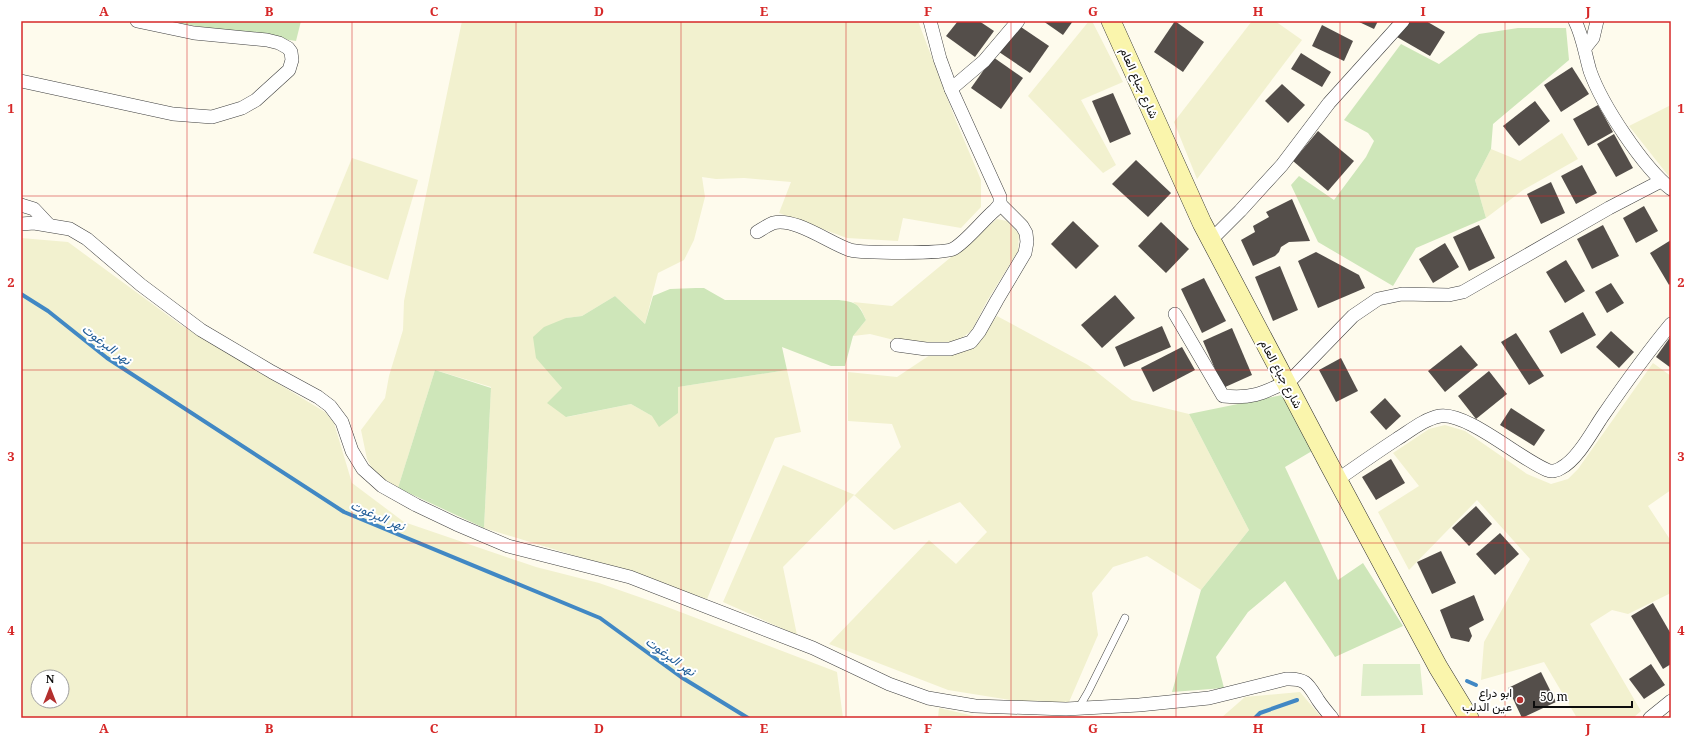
<svg xmlns="http://www.w3.org/2000/svg" width="1692" height="739" font-family="'Noto Serif',Vazirmatn,serif">
<style>
.farmland{fill:#f2f1cf;fill-rule:evenodd}
.green{fill:#cee6b9}
.pitch{fill:#dfeeca}
.lines{fill:none;stroke-linecap:round;stroke-linejoin:round}
.stream{stroke:#4188c4;stroke-width:4}
.building{fill:#544e4a}
.service-casing{stroke:#3f3f3f;stroke-width:8}
.minor-casing{stroke:#3f3f3f;stroke-width:14}
.secondary-casing{stroke:#2e2e2e;stroke-width:20}
.service{stroke:#fff;stroke-width:7}
.minor{stroke:#fff;stroke-width:13}
.secondary{stroke:#faf5ac;stroke-width:19}
.grid{fill:none;stroke:#d62828;stroke-width:1;stroke-opacity:0.55}
.poi-dot{fill:#b32f2e;stroke:#fff;stroke-width:1.5}
.labels{text-anchor:middle;stroke-width:4;stroke-linejoin:round;paint-order:stroke}
.street-label{font-size:12px;fill:#0c0c0c;stroke:#fff}
.poi-label{font-size:12px;fill:#0c0c0c;stroke:#fff;text-anchor:end}
.water-label{font-size:13px;font-style:italic;fill:#1e5b96;stroke:#fff}
.neatline{fill:none;stroke:#d62828;stroke-width:1.5}
.grid-label{font-size:13px;text-anchor:middle;font-weight:bold;fill:#d62828}
</style>
<rect width="100%" height="100%" fill="#fefbed"/>
<g class="farmland">
<polygon points="462,21 918,21 956,121 981,180 981,207 961,228 903,218 898,241 847,238 779,213 791,182 744,178 716,179 702,177 705,197 694,240 684,260 658,273 645,324 615,296 582,316 566,318 551,374 562,388 567,417 631,404 652,416 678,413 678,387 787,370 801,432 775,438 707,599 622,570 484,528 491,387 435,370 398,488 374,472 367,459 361,430 385,398 389,376 403,330 404,301"/>
<polygon points="1089,21 1092,21 1123,82 1081,100 1116,165 1103,173 1028,96"/>
<polygon points="1252,21 1275,21 1302,40 1197,179 1174,122"/>
<polygon points="1671,105 1671,179 1629,126"/>
<polygon points="1562,133 1578,159 1523,190 1486,218 1475,180 1491,149 1520,161"/>
<polygon points="352,158 418,180 388,280 313,253"/>
<polygon points="997,219 1007,221 1019,234 1018,251 987,301 972,330 957,342 944,345 910,344 870,334 853,336 866,320 861,309 853,302 892,306"/>
<path d="M21,238L68,242L181,325L325,412L334,423L352,483L404,522L536,567L599,583L662,605L837,672L843,718H21ZM38,677H62V701H38Z"/>
<polygon points="997,316 1088,365 1132,400 1189,414 1249,530 1201,590 1147,556 1113,567 1092,593 1098,635 1066,709 948,690 829,644 929,540 956,564 987,532 960,502 894,530 854,495 783,567 797,635 723,602 783,465 855,495 901,447 892,424 848,421 848,372 897,377 930,355 970,350"/>
<polygon points="1653,363 1671,376 1671,490 1648,506 1671,541 1671,593 1628,614 1612,610 1590,624 1641,711 1633,718 1577,718 1544,662 1481,680 1484,642 1530,559 1477,500 1409,570 1378,512 1419,486 1393,453 1429,429 1445,425 1465,431 1527,474 1551,484 1568,479 1578,469"/>
<polygon points="1300,692 1322,718 1221,718 1245,697"/>
<polygon points="939,708 974,716 1015,718 938,718"/>
</g>
<g class="green">
<polygon points="169,21 301,21 296,41 195,26"/>
<polygon points="1518,28 1566,28 1569,60 1493,124 1491,149 1475,180 1486,218 1416,248 1393,286 1318,242 1291,185 1299,176 1334,200 1366,157 1374,141 1368,133 1344,120 1401,44 1439,64 1479,34"/>
<path d="M696,288H704L725,300H839C856,302 859,304 866,320L853,336L845,366H831L782,347L787,370L678,387V413L659,427L652,416L631,404L566,417L547,403L562,388L536,358L533,337L544,327L566,318L582,316L615,296L645,324L653,296L670,289Z"/>
<polygon points="435,370 491,388 484,528 398,488"/>
<polygon points="1282,395 1312,451 1285,467 1338,580 1363,563 1403,626 1335,657 1285,581 1248,612 1216,657 1224,688 1172,692 1201,590 1249,530 1189,414"/>
</g>
<polygon class="pitch" points="1363,664 1420,664 1423,695 1361,696"/>
<g class="lines">
<g class="stream">
<polyline points="21,294 48,311 107,358 344,512 600,618 681,677 748,718"/>
<polyline points="1467,681 1476,685"/>
<polyline points="1255,718 1260,713 1297,700"/>
</g>
</g>
<g class="building">
<polygon points="958,21 979,21 994,31 975,57 946,36"/>
<polygon points="1043,21 1073,21 1063,35"/>
<polygon points="1175,21 1204,42 1183,72 1154,52"/>
<polygon points="1357,21 1378,21 1374,29"/>
<polygon points="1407,21 1426,21 1445,32 1430,56 1397,37"/>
<polygon points="1018,25 1049,46 1030,73 999,52"/>
<polygon points="1322,25 1353,41 1344,61 1312,46"/>
<polygon points="1301,53 1331,72 1322,87 1291,69"/>
<polygon points="993,57 1023,78 1001,109 971,88"/>
<polygon points="1572,67 1589,94 1561,112 1544,85"/>
<polygon points="1282,84 1305,105 1288,123 1265,101"/>
<polygon points="1113,93 1131,134 1110,143 1092,101"/>
<polygon points="1535,101 1550,121 1519,146 1503,126"/>
<polygon points="1598,105 1613,132 1588,146 1573,119"/>
<polygon points="1318,131 1354,161 1328,191 1293,161"/>
<polygon points="1614,134 1633,168 1616,177 1597,144"/>
<polygon points="1136,160 1171,193 1148,217 1112,184"/>
<polygon points="1582,165 1597,193 1576,204 1561,176"/>
<polygon points="1551,182 1565,213 1541,224 1527,194"/>
<polygon points="1292,199 1310,241 1289,242 1281,247 1279,252 1275,256 1253,266 1241,240 1255,232 1253,226 1269,217 1266,212"/>
<polygon points="1644,206 1658,231 1636,243 1623,218"/>
<polygon points="1073,221 1099,246 1076,269 1051,244"/>
<polygon points="1161,222 1189,249 1166,273 1138,246"/>
<polygon points="1479,225 1495,258 1469,271 1453,237"/>
<polygon points="1603,225 1619,256 1592,269 1577,239"/>
<polygon points="1671,240 1671,283 1669,285 1650,253"/>
<polygon points="1445,243 1459,267 1433,283 1419,259"/>
<polygon points="1316,252 1359,275 1365,288 1318,308 1298,261"/>
<polygon points="1566,260 1585,291 1565,303 1546,272"/>
<polygon points="1280,266 1298,310 1273,321 1255,277"/>
<polygon points="1204,278 1226,321 1202,333 1181,289"/>
<polygon points="1611,283 1624,303 1607,313 1595,292"/>
<polygon points="1115,295 1135,318 1102,348 1081,325"/>
<polygon points="1583,312 1596,335 1561,354 1549,331"/>
<polygon points="1162,326 1171,347 1124,367 1115,347"/>
<polygon points="1232,328 1252,375 1223,388 1203,341"/>
<polygon points="1611,331 1634,352 1619,368 1596,347"/>
<polygon points="1516,333 1544,376 1529,385 1501,342"/>
<polygon points="1671,336 1671,368 1656,357"/>
<polygon points="1461,345 1478,365 1445,392 1428,371"/>
<polygon points="1182,347 1195,370 1153,392 1141,368"/>
<polygon points="1341,358 1358,391 1336,402 1319,370"/>
<polygon points="1489,371 1507,394 1476,419 1458,396"/>
<polygon points="1385,398 1401,416 1386,430 1370,412"/>
<polygon points="1511,408 1545,430 1534,446 1500,425"/>
<polygon points="1391,459 1405,483 1376,500 1362,477"/>
<polygon points="1476,506 1492,524 1469,546 1452,528"/>
<polygon points="1500,533 1519,554 1495,575 1476,554"/>
<polygon points="1441,551 1456,583 1432,594 1417,562"/>
<polygon points="1474,595 1484,620 1469,628 1472,636 1469,642 1451,638 1440,610"/>
<polygon points="1653,603 1671,634 1671,664 1663,669 1631,616"/>
<polygon points="1651,664 1665,685 1644,699 1629,679"/>
<polygon points="1541,672 1556,702 1522,718 1508,688"/>
</g>
<g class="lines">
<defs>
<polyline id="service" points="1078,709 1088,692 1125,618"/>
<g id="minor">
<path d="M1575,21C1583,37 1585,54 1590,71C1602,105 1643,167 1671,189"/>
<polyline points="1585,48 1593,38 1597,21"/>
<polyline points="21,81 173,114 212,117 242,108 256,100 289,70 292,60 291,52 288,48 279,43 267,40 194,33 137,21"/>
<polyline points="951,89 984,61 1018,21"/>
<polyline points="21,205 34,209 49,225"/>
<path d="M21,224L34,223L70,229L87,239L141,285L201,330L272,372L318,397L330,406L342,422L352,451L363,469L382,486L416,505L456,524L508,546L630,577L813,648L889,684L928,698L975,706L1066,709L1139,705L1209,698L1286,679C1306,678 1308,684 1318,700C1322,706 1327,712 1332,718"/>
<path d="M757,232C762,229 768,225 773,223C795,217 829,243 850,250C862,253 943,254 953,249C965,243 983,220 995,210L1000,204V197L951,89L940,59L930,21"/>
<polyline points="1211,240 1240,211 1282,165 1329,103 1403,21"/>
<path d="M1175,314L1223,396C1250,399 1262,394 1286,382"/>
<polyline points="897,345 926,349 950,349 971,342 979,332 997,300 1025,253 1027,242 1026,233 1022,226 1000,204"/>
<polyline points="1287,384 1353,316 1378,299 1402,294 1449,295 1463,292 1609,208 1661,181"/>
<path d="M1337,480C1357,466 1377,452 1397,439C1410,431 1424,419 1440,416C1467,412 1520,459 1547,470C1551,472 1557,471 1561,468C1577,460 1592,432 1602,417C1624,385 1646,354 1671,324"/>
<polyline points="1650,718 1671,701"/>
</g>
<polyline id="secondary" points="1111,21 1202,223 1329,464 1438,667 1469,718"/>
</defs>
<use href="#service" class="service-casing"/>
<use href="#minor" class="minor-casing"/>
<use href="#secondary" class="secondary-casing"/>
<use href="#service" class="service"/>
<use href="#minor" class="minor"/>
<use href="#secondary" class="secondary"/>
</g>
<path class="grid" d="M187,21V718M352,21V718M516,21V718M681,21V718M846,21V718M1011,21V718M1176,21V718M1340,21V718M1505,21V718M21,196H1671M21,370H1671M21,543H1671"/>
<circle class="poi-dot" cx="1520" cy="700" r="4"/>
<g class="labels">
<g class="street-label">
<text transform="translate(1139 83) rotate(66)" y="4">شارع جباع العام</text>
<text transform="translate(1281 374) rotate(62)" y="4">شارع جباع العام</text>
</g>
<g class="poi-label">
<text x="1512" y="697">ابو دراع<tspan x="1512" dy="14">عين الدلب</tspan></text>
</g>
<g class="water-label">
<text transform="translate(107 344) rotate(37)" y="5">نهر البرغوت</text>
<text transform="translate(378 515) rotate(23)" y="5">نهر البرغوت</text>
<text transform="translate(671 656) rotate(35)" y="5">نهر البرغوت</text>
</g>
</g>
<rect width="1692" height="739" fill="none" stroke="#ffffff" stroke-width="44"/>
<g transform="translate(50 689)"><circle r="19" fill="#ffffff" stroke="#9e9e9e"/>
<path d="M0-3L7 15L0 10L-7 15Z" fill="#b32f2e"/>
<text y="-6" font-size="11" font-weight="bold" text-anchor="middle" fill="#0c0c0c">N</text>
</g>
<path d="M1534 701v6h98v-6" fill="none" stroke="#0c0c0c" stroke-width="2"/>
<text x="1540" y="701" font-size="12" fill="#0c0c0c" stroke="#ffffff" stroke-width="3" paint-order="stroke">50 m</text>
<rect x="22" y="22" width="1648" height="695" class="neatline"/>
<g class="grid-label">
<text x="104" y="16">A</text>
<text x="269" y="16">B</text>
<text x="434" y="16">C</text>
<text x="599" y="16">D</text>
<text x="764" y="16">E</text>
<text x="928" y="16">F</text>
<text x="1093" y="16">G</text>
<text x="1258" y="16">H</text>
<text x="1423" y="16">I</text>
<text x="1588" y="16">J</text>
<text x="11" y="113">1</text>
<text x="1681" y="113">1</text>
<text x="11" y="287">2</text>
<text x="1681" y="287">2</text>
<text x="11" y="461">3</text>
<text x="1681" y="461">3</text>
<text x="11" y="635">4</text>
<text x="1681" y="635">4</text>
<text x="104" y="733">A</text>
<text x="269" y="733">B</text>
<text x="434" y="733">C</text>
<text x="599" y="733">D</text>
<text x="764" y="733">E</text>
<text x="928" y="733">F</text>
<text x="1093" y="733">G</text>
<text x="1258" y="733">H</text>
<text x="1423" y="733">I</text>
<text x="1588" y="733">J</text>
</g>
</svg>
